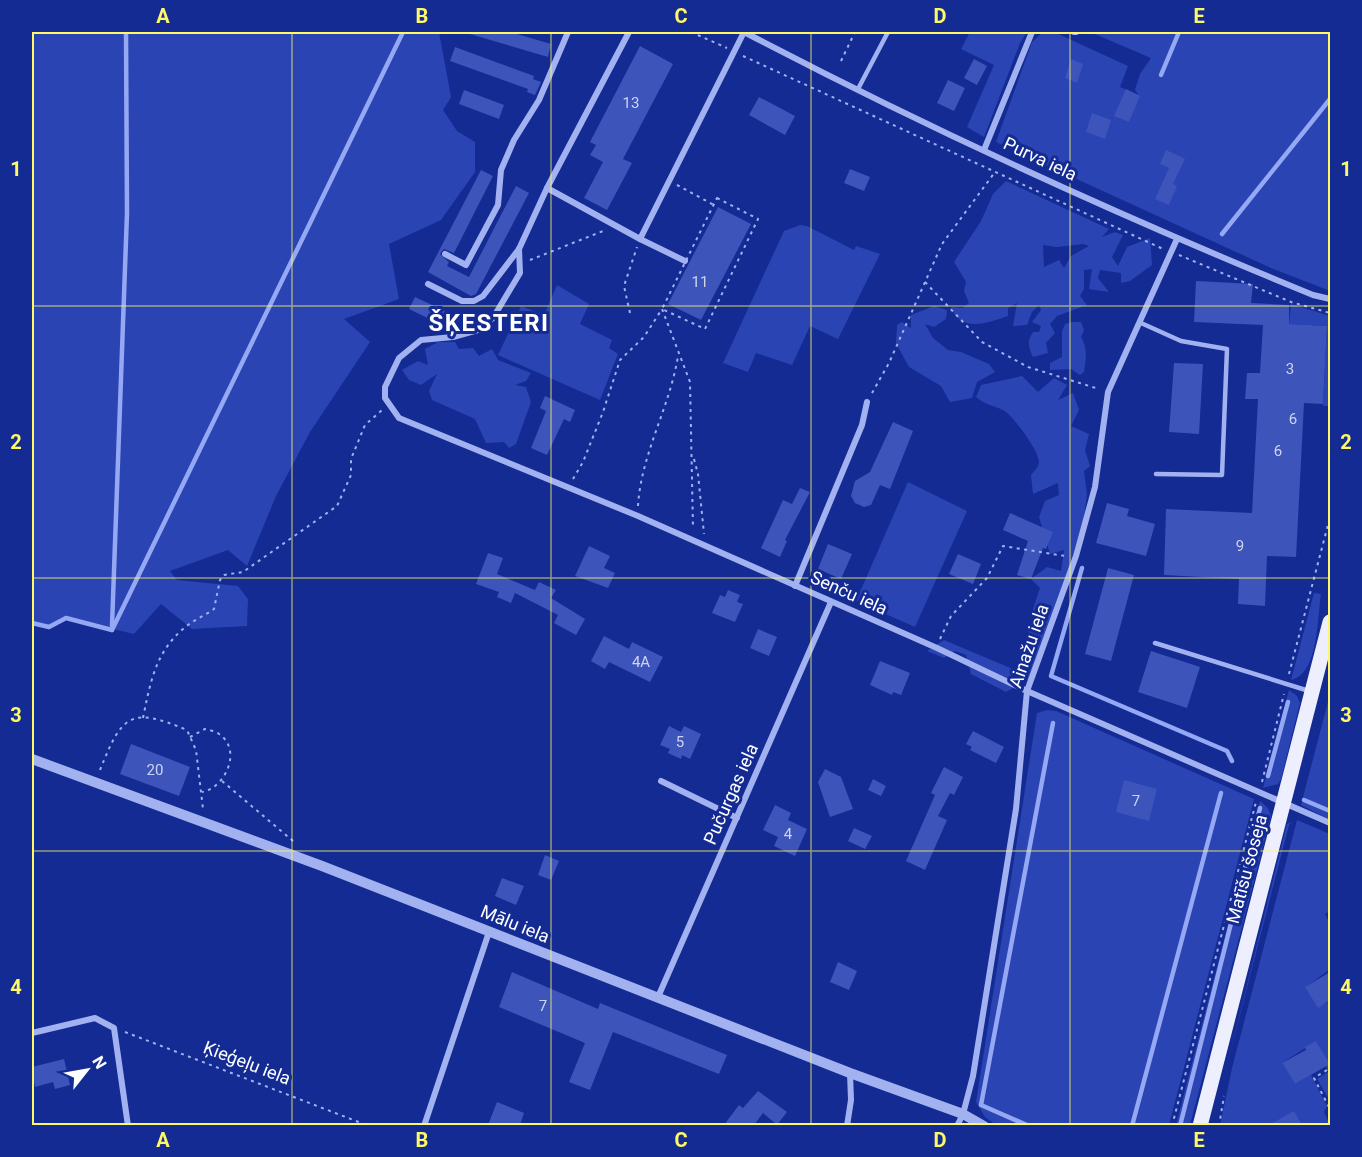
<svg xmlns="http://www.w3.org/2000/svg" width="1362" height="1157" font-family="Roboto,sans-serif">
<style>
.green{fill:#2a44b3;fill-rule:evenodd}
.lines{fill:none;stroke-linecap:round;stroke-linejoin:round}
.stream{stroke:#94a8f4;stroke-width:4.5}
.building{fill:#3d54bb}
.path{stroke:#a2b2f1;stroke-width:2;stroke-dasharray:3 4.5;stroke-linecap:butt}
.service{stroke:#a2b2f1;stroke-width:4.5}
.minor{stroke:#a2b2f1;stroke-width:6}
.tertiary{stroke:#a2b2f1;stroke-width:10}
.primary{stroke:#edefff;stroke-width:15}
.grid{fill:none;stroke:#fffa63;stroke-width:1.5;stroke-opacity:0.55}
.labels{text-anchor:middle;stroke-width:6;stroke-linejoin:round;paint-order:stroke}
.number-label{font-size:15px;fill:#ced4ee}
.street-label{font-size:18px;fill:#fff;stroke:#142b93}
.district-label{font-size:24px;font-weight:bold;letter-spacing:1.5px;fill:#fff;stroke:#142b93}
.neatline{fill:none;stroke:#fffa63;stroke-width:2}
.grid-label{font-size:20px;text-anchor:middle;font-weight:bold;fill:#fffa63}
</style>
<rect width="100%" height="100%" fill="#142b93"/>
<g class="green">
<polygon points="32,32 439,32 451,97 443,110 457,131 475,142 475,172 441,220 389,244 399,299 344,319 370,342 310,432 276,496 247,566 228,550 170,571 177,580 238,586 248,599 247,626 192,629 161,604 134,634 67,618 49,627 32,623"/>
<polygon points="970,32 1027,32 1020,43 984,137 967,127 994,65 961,49"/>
<polygon points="1090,32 1330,32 1330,291 1271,268 996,142 1032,42 1041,34 1056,33 1128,66 1120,87 1139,95 1135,90 1140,74 1151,58"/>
<path d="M1006,181L1109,229L1102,237L1115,232L1123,235L1112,257L1118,266L1127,247L1150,238L1152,265L1130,281L1121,283V273L1100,270L1098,278L1109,292L1089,289L1092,269L1084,270V289L1080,296L1087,305L1057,316L1050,324L1055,333L1046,343L1048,353L1033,357C1028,347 1027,341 1033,332H1039L1041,326L1032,322L1041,310L1039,305L1032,312L1027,325L1013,326L1017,303L1008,308V316C988,323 960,333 951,307L962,308L969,303L964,291L966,282L954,262L981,221L993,194ZM1083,244L1089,246L1071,256L1064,268L1059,260L1044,267L1043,245L1057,247Z"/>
<polygon points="800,225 807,226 854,250 856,246 880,254 838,339 810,326 792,365 756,353 748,372 723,363 784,231"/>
<polygon points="557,285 589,304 580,324 612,340 609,348 618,354 600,400 498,355 521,306 544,315"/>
<polygon points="1291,304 1330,316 1330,406 1323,406 1327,326 1289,324"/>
<polygon points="934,306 947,310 946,319 934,327 925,324 933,338 948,350 961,352 989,364 995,372 977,382 972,398 950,402 941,386 909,367 896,343 897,325 902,322 911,328 911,315"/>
<path d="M1072,322H1081L1084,330L1081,337C1088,349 1086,359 1084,372L1080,375L1071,369L1050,370V363L1062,357V331L1065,324Z"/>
<polygon points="438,342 455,342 459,349 473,348 479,356 492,349 498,360 531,373 526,381 515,385 526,387 531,402 516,444 509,448 504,442 486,443 475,419 432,400 429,391 437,374 421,385 409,380 402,370 418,361 428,365 425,349"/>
<path d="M1022,376L1038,392L1054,378L1067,385L1058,400L1073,393L1079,410L1071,426L1089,434L1085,450L1090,466L1084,471L1087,494L1084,518L1036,675L1006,692L971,674L966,655L955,651L944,658L927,651L944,640L1015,670L1034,615L1033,609L1040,588L1031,579L1047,567L1061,571L1064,550L1050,554L1039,517L1045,501L1059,495L1058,483L1033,494L1031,475C1034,471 1038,468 1039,463C1040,452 1015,419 1006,412C998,406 988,407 976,397L981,385Z"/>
<polygon points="908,482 967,511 915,627 856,601"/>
<path d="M1314,593L1321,594C1317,618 1319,674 1291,680Z"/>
<polygon points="1289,690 1297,696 1300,703 1281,779 1278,784 1263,788"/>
<polygon points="1330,694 1330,820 1301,805"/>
<polygon points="1047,710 1056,711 1254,799 1169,1125 996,1125 985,1117 976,1102 1037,713"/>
<polygon points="1260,801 1268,808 1271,816 1190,1125 1176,1125"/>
<polygon points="1297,820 1330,834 1330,911 1325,914 1330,924 1330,969 1306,987 1318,1007 1328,1002 1330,1005 1330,1101 1317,1079 1328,1072 1326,1066 1330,1064 1316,1041 1282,1063 1295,1084 1311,1075 1327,1106 1324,1112 1330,1125 1302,1125 1294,1112 1278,1125 1220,1126 1232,1068"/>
<polygon points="1292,822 1289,825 1226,1069 1287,824"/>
</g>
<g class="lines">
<g class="stream">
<polyline points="1161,75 1179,32"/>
<polyline points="1222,234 1330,99"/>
<polyline points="1082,568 1051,676 1227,751 1232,761"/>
<polyline points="32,623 49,627 66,618 112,630"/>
<polyline points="112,626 127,213 126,32"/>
<polyline points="112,630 403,32"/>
<polyline points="1268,776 1288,702"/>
<polyline points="1304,800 1330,811"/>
<polyline points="1029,1126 981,1105 1053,723"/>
<polyline points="1132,1126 1221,793"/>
<polyline points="1180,1126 1260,808"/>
</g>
</g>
<g class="building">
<polygon points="471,32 510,32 551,44 548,57 470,34"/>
<polygon points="640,46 673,64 623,159 632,163 607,210 584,198 603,162 590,155 596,145 590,142"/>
<polygon points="455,47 534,76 533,79 541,82 535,95 527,92 528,89 450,61"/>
<polygon points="974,59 987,66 977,85 964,78"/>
<polygon points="1071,59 1083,64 1077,83 1065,78"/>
<polygon points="948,80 965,88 954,111 937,103"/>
<polygon points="1126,89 1140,96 1129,122 1114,116"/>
<polygon points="464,90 504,105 499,119 459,104"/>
<polygon points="759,97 795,116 785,135 749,115"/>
<polygon points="1092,113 1111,120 1105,139 1086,132"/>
<polygon points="1166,150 1185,159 1173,184 1177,186 1169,205 1155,199 1169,168 1160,164"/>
<polygon points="850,169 870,177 864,191 844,183"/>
<polygon points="481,170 493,176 454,253 444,249 440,254 449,262 447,266 469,277 516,186 529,193 476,294 471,296 428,272"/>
<polygon points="718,207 751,224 701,320 668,304"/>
<polygon points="1196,281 1253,284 1251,303 1289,305 1289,324 1327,326 1323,404 1304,403 1296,557 1267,556 1265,606 1238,604 1239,579 1164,575 1166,509 1252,513 1258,399 1245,399 1247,373 1260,373 1263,325 1194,322"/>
<polygon points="415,297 460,318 454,331 409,309"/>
<polygon points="1174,363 1203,364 1199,434 1169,432"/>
<polygon points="545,396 575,410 570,422 564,419 547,455 531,448 546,411 540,408"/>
<polygon points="893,422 913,431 890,489 880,485 871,505 864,507 855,503 851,496 855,481 870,472"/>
<polygon points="800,488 810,492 785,540 787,541 780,557 761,548 783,500 792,504"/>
<polygon points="1107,503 1129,509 1127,516 1155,524 1146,556 1096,543"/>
<polygon points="1010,513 1053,532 1046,549 1043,548 1031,579 1017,575 1028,541 1003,530"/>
<polygon points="828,544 852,554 841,579 818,569"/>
<polygon points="589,546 610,556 604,568 615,573 608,588 575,576"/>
<polygon points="488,553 503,558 497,574 535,590 539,582 556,590 551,598 585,619 576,635 554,623 558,615 515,593 511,603 497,597 499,592 476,584"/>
<polygon points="958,554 981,564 973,584 949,574"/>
<polygon points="1108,568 1134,575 1111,661 1085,654"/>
<polygon points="728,590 740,595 737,602 743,604 735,622 712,613 720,595 725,597"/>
<polygon points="758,629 777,637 769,656 750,648"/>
<polygon points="604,636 629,649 632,642 663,657 650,682 609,662 605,669 591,661"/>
<polygon points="1151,651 1200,667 1187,708 1138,692"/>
<polygon points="880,661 910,673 901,695 893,692 892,695 870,685"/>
<polygon points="669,726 681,732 684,726 701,734 690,759 682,755 681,759 668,753 670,749 660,745"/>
<polygon points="973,731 1004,747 996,763 970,750 972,747 966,744"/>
<polygon points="131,744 190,767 179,796 120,774"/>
<polygon points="944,767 963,777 954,795 950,793 938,816 947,820 925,870 906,861 935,795 931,793"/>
<polygon points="825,769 841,777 853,809 830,817 818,782"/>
<polygon points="873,779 886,786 881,796 868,790"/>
<polygon points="1124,780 1157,789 1149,821 1116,812"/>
<polygon points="775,805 791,813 788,820 807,829 795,856 774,846 778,837 763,830"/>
<polygon points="854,828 872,836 865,849 848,841"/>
<polygon points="545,855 559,861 551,880 538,875"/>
<polygon points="502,878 524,886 516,905 495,896"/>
<polygon points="838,962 857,971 849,990 830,982"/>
<polygon points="512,972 598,1009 600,1003 727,1055 719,1074 613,1032 590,1090 569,1082 585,1043 499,1007"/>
<polygon points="1330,972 1330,1000 1318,1008 1305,987"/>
<polygon points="1316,1041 1330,1064 1295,1084 1282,1063 1306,1050 1305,1047"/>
<polygon points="64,1059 70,1085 55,1089 53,1082 35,1087 32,1067"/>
<polygon points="758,1091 787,1112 777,1125 763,1113 754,1125 724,1125 739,1105 743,1108"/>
<polygon points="497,1102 524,1113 520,1125 488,1125"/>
<polygon points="1294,1111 1302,1125 1269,1125"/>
</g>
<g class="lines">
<g class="path">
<polyline points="691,32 727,48"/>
<polyline points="743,56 1163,249"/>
<polyline points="841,61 855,32"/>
<polyline points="677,185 714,205"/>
<polygon points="717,198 758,219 705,329 662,309"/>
<polyline points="1179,255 1291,302 1330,313"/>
<polyline points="530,260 603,231"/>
<polyline points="925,282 982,342 1028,367 1099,389"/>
<polyline points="630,313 624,286 637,247"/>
<polyline points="872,393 889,363 942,244 995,172"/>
<polyline points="694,459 698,474 704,534"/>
<polyline points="573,479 583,462 603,412 620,360 644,337 662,309 690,382 693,529"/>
<path d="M638,506C641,454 670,407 678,356"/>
<polyline points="940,639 951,616 987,578 1003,546 1065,556"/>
<polyline points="1289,674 1330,517"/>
<path d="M143,718C150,684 155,653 183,629C192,621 204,616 214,609L220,580L224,575L243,572L337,506L351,475V459L365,425L382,410"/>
<path d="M190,737L205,729C209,730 215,731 219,734C243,750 225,788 202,792"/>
<path d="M100,770C122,715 130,706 187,730L196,750L203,809"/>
<polyline points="222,781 293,841"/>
<polyline points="1262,782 1284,694"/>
<polyline points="125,1032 369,1126"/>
<polyline points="1327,1070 1314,1078 1330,1109"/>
<polyline points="1172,1126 1256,802"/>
<polyline points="1219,1126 1224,1096"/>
</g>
<g class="service">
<polyline points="858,89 888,32"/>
<polyline points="1141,323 1181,341 1227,349 1222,475 1156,474"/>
<polyline points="1155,643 1309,691"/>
</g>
<g class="minor">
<path d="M744,32C929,129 1120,216 1313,295L1330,299"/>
<polyline points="1074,32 1076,32"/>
<polyline points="984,150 1032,32"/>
<polyline points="547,188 640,239 744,32"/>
<polyline points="640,239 685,261"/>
<polyline points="519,249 520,273 493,318 478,330 453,337 421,340 399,358 385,387 385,398 399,418 638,516 937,648 1027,691 1330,823"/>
<polyline points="445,254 466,265 498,205 501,170 514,140 539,100 568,32"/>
<polyline points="428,284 462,301 474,301 483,296 519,249 547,188 629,32"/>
<polyline points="795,586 862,425 867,402"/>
<polyline points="661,781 737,818"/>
<polyline points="658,997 831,602"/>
<polyline points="32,1033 95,1018 114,1028 128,1126"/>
<polyline points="424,1126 489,932"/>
<polyline points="847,1126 851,1100 850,1073"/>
<polyline points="957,1126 963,1114 973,1076 1016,809 1027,691 1076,556 1095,487 1108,392 1177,239"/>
</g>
<polyline class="tertiary" points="32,759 322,866 850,1073 963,1114 984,1126"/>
<polyline class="primary" points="1200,1126 1330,622"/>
</g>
<path class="grid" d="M292,32V1126M551,32V1126M811,32V1126M1070,32V1126M32,306H1330M32,578H1330M32,851H1330"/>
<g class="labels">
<g class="number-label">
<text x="631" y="108">13</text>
<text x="700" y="287">11</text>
<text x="1290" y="374">3</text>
<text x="1293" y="424">6</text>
<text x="1278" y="456">6</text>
<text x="1240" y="551">9</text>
<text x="641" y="667">4A</text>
<text x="680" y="747">5</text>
<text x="155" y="775">20</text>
<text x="1136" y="806">7</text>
<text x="788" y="839">4</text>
<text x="543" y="1011">7</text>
</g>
<g class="street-label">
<text transform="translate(1040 159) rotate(25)" y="6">Purva iela</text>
<text transform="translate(849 593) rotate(24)" y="6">Senču iela</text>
<text transform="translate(1029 646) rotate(-71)" y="6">Ainažu iela</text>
<text transform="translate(731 794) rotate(-66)" y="6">Pučurgas iela</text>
<text transform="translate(1247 869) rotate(-75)" y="6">Matīšu šoseja</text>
<text transform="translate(515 924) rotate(22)" y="6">Mālu iela</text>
<text transform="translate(247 1063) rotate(21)" y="6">Ķieģeļu iela</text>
</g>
<g class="district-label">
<text x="489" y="331">ŠĶESTERI</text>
</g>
</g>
<rect width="1362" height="1157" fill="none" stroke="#142b93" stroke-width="66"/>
<g transform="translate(87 1070) rotate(59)" stroke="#142b93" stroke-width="4.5" paint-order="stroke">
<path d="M0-4.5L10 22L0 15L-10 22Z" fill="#ffffff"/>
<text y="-9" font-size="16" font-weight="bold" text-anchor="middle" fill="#ffffff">N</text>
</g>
<rect x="33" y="33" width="1296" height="1091" class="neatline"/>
<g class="grid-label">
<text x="163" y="23">A</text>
<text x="422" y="23">B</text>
<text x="681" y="23">C</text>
<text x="940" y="23">D</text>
<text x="1199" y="23">E</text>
<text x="16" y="176">1</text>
<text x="1346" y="176">1</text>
<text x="16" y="449">2</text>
<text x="1346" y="449">2</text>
<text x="16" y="722">3</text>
<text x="1346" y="722">3</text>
<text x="16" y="994">4</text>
<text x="1346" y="994">4</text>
<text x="163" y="1147">A</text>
<text x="422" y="1147">B</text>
<text x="681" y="1147">C</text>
<text x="940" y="1147">D</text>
<text x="1199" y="1147">E</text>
</g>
</svg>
